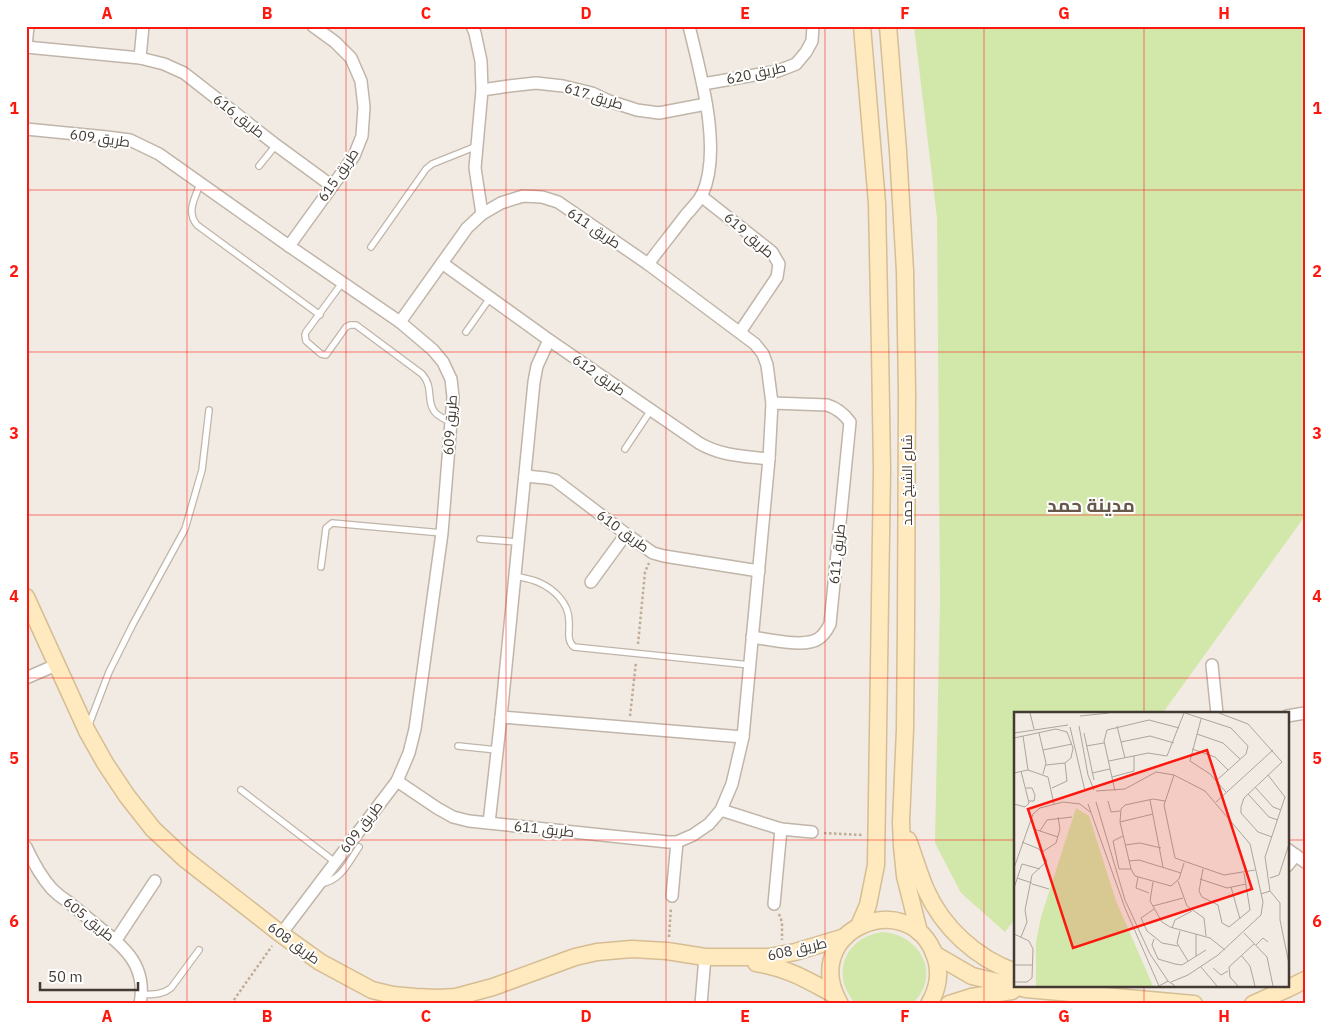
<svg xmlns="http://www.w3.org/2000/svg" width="1331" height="1030" font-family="'IBM Plex Sans',Cairo,sans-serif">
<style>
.green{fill:#d2e7aa}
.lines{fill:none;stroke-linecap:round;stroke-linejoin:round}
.lane-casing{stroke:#c0b5a8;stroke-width:8}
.street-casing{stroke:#c0b5a8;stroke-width:14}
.secondary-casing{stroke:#d6bd93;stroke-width:19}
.path{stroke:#bfac96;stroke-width:2.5;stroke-dasharray:2.5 2.5;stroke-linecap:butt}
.lane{stroke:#fff;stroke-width:5.5}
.street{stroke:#fff;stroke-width:11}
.secondary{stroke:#ffe9bf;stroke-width:16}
.grid{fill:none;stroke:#fd180f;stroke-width:1;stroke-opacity:0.55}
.labels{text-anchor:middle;stroke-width:4;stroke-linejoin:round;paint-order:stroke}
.street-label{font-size:14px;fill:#433b33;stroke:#fff}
.district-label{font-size:19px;font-weight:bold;fill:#66584a;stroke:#fff}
.inset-road{fill:none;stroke:#aca59d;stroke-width:1}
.view{fill:#fd180f;fill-opacity:0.15;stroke:#fd180f;stroke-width:2.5}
.inset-edge{fill:none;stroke:#433b33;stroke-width:2.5}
.neatline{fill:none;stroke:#fd180f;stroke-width:2}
.grid-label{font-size:16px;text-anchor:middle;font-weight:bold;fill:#fd180f}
</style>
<rect width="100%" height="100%" fill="#f2ebe3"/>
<g class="green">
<polygon points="914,26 1305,26 1305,516 1162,714 1015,714 1015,919 1005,932 961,893 935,843 940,599 937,218"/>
<path d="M883,932C921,935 942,976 912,1004H856C829,975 845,937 883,932Z"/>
</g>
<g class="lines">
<defs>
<g id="lane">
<polyline points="259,166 276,145"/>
<path d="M200,184C195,198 186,212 197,225L320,315"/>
<polyline points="371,247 426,169 432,164 477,146"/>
<path d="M342,283L306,332L305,335L306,341L321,354L326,355L346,327L350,325H356L422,374C434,387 426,400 434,411C437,416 445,419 450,422"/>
<polyline points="466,332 490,298"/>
<polyline points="625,449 651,410"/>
<polyline points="480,539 518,542"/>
<polyline points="321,567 326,528 332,523 442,533"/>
<path d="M515,576C523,578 531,579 538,582C554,589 569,603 569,621C570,630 566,640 574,647L750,665"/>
<polyline points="88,727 109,672 133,624 185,529 202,470 209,410"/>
<polyline points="458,746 497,750"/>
<polyline points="241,790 335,862"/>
<path d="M320,884C341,881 348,863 359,847"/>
<path d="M141,995C153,994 162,995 171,988L199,950"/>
</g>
<g id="street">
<polyline points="472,26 475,33 481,61 482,90 475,168 482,214"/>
<polyline points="26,46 28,26"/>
<polyline points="26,47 140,58 164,64 184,73 276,145 332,186"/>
<polyline points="140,58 143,26"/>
<polyline points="703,84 778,71 796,64 806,52 812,41 813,26"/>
<polyline points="482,90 509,86 536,83 563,86 592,93 609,101 637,110 659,113 706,104"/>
<polyline points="26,129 107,137 130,140 159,154 289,246 400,322 433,350 443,362 451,379 453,397 442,533 415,729 409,753 397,781 281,934"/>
<polyline points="701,196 772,252 779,264 777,277 740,332"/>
<polyline points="289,246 354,156 362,136 364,107 361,81 351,58 335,42 313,26"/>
<path d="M442,263L549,340L699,443C721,456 744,456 769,459"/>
<path d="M648,264C660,248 673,232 685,216C691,209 698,202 702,195C723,150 700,72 689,26"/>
<polyline points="525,476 546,478 555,480 626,534 653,553 664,556 759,571"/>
<polyline points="591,582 626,534"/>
<path d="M752,637C768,639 804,648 818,639C823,636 827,630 830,624L850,422C844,414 837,408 827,405L772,403"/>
<polyline points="1212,665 1217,714"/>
<polyline points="26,678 56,665"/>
<polyline points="1287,716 1305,713"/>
<polyline points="501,717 743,737"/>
<polyline points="397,781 437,808 453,817 469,821 668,842 677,842 693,835 709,824 721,810 732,784 743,737 769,459 772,403 767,365 763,354 755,344 648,264 558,202 542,197 523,196 501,203 482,214 467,228 400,322"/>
<polyline points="721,810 781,829 774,904"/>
<polyline points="489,823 501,717 534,382 537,366 549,340"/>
<polyline points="781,829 812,832"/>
<path d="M26,847C33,862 41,877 52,889C57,894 62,898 67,901C78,910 89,919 100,928C126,948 147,967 140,1004"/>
<polyline points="1287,849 1305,862"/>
<polyline points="1287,866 1296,855"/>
<polyline points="672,896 677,842"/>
<polyline points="116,940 155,881"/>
<polyline points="701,1004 705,957"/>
</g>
<g id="secondary">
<polyline points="888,26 898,151 905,271 907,393 906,626 905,729 901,822 902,846 905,876 919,932"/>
<polyline points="26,597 87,731 105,763 127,796 153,829 185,859 281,934 320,962 372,990 393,995 415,997 437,998 456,997 493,987 575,957 597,952 632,949 667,951 705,957 769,957 795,952 845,937"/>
<path d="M908,840C914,856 919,874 926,890C943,928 976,958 1015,972"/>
<polyline points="859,926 868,905 876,865 882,470 880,348 877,203 862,26"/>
<polyline points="934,954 972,976 1026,989 1194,1004"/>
<path d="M756,963C788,968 807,980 835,995"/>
<path d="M840,1004C797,930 910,884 935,956C941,973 938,989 929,1004"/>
<polyline points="949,1004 971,997 1012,991"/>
<polyline points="1253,1004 1287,989 1305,980"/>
</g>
</defs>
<use href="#lane" class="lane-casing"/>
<use href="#street" class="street-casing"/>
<use href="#secondary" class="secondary-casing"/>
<g class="path">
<polyline points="638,644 645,572 649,563"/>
<polyline points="630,716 636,662"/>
<polyline points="824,833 863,835"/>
<polyline points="779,914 782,922 782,940"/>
<polyline points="669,937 671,907"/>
<polyline points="231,1004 272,946"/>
</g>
<use href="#lane" class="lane"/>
<use href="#street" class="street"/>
<use href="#secondary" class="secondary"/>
</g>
<path class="grid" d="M187,26V1004M346,26V1004M506,26V1004M666,26V1004M825,26V1004M984,26V1004M1144,26V714M26,190H1305M26,352H1305M26,515H1305M26,678H1305M26,840H1015M1287,840H1305M1144,986V1004"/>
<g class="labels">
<g class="street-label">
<text transform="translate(756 73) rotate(-12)" y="5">طريق 620</text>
<text transform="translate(594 96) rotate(17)" y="5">طريق 617</text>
<text transform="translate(239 116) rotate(38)" y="5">طريق 616</text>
<text transform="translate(100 138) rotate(8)" y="5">طريق 609</text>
<text transform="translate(338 175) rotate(-56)" y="5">طريق 615</text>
<text transform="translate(594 228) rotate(34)" y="5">طريق 611</text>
<text transform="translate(749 235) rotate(41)" y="5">طريق 619</text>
<text transform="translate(599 375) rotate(35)" y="5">طريق 612</text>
<text transform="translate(450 425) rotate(-86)" y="5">طريق 609</text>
<text transform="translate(907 480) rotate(-90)" y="5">شارع الشيخ حمد</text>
<text transform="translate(623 531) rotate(36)" y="5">طريق 610</text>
<text transform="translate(837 554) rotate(-84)" y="5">طريق 611</text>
<text transform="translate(361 827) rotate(-53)" y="5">طريق 609</text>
<text transform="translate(544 829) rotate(6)" y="5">طريق 611</text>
<text transform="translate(89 919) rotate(39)" y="5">طريق 605</text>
<text transform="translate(294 943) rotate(36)" y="5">طريق 608</text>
<text transform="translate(797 949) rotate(-13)" y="5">طريق 608</text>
</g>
<g class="district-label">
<text x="1091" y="512">مدينة حمد</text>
</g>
</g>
<g transform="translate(1014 712)">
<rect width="275" height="275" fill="#f2ebe3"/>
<path d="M62,96L75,104L102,189L139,274H22V230L27,205Z" fill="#d2e7aa"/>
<path class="inset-road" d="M16,1L20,17M171,1L217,16L234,34L232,42L202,69M205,1L234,12L268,50M66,4L95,1M187,7L176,49L196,62L212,80M65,14L74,63L80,78M103,14L111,46M56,15L71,79M0,21L54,13M25,21L32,51L29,62M70,21L80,68M183,22L209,31L226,47M9,24L14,58M0,26L42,17L53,20L59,36L57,46L51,51L32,53M107,30L136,24L160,31M72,34L90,31M178,37L201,45L214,58M29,38L58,32M95,49L134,41L153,44L170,1M0,61L14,58L34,65L40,92M78,61L96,57M160,63L150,93L161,146L210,163L241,158M254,63L271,85L251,145L256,179M98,65L120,59V44M241,75L259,95L267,98M12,76H18L21,83L20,89H15M38,76L53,69L51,51M82,79L111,77L142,60L160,63L191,79L236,132L249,190L247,203L204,243L174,263L157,270M101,79L90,29L93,18L135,8L165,16M234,82L255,105L264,108M136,88L149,155M94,89L97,100L106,99M151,89L139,87L111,93L107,97L106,110L117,157L121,164L157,174L165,167L170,151M49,90L66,92L76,100M82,90L111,188L136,242L154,269M202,90L259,38M0,92L11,95L15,91L7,59M74,92L111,196L145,274M106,110L139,102M20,117L44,125M26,119L33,108L58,105M109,124L99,129L105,157H117M258,125L244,120L227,101V95L230,86L268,50M111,133L126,131L147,136M28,140L42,131L46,117L44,105M115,149L125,148L167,161M0,156L19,102L26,96L49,90M189,157L185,179L188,185L204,193L208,211L215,215L236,198L230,161M124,165L122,176L135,181M3,166L18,171M256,166L265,163L275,132M186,167L213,176L232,172M164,169L173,194L190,206L192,224M139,170L136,189L148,210L156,215L196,226L211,238M18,172L35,177M217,175L226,207M0,176L8,152L26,157M247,182L256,179L266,191V208L275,252M139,194L169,186M140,197L127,206L133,219L148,231L164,234M158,216L161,208L178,199M166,219L163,231L174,249M230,221L253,245L259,274M0,222L15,229L19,237L18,266L13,270H0M182,222V244M7,225L13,210L11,198L18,163L33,149L25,137L8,130M140,227L138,233L144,247L161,252L168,253L192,238M242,233L249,226L254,230M227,243L236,254L241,274M0,253H18M187,255L203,274M199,256L207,263L214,259M145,274L154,269L161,274M224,274L216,265L215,255L240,232"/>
<path class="view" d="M193,38L238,177L59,236L14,97Z"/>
<rect width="275" height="275" class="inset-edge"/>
</g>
<rect width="1331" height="1030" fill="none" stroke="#ffffff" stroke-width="55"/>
<path d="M40 982v8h98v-8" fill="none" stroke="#433b33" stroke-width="2.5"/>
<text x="48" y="982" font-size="15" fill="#433b33" stroke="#ffffff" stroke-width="4" paint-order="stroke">50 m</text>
<rect x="28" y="28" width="1276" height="974" class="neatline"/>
<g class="grid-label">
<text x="107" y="19">A</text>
<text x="267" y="19">B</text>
<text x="426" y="19">C</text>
<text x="586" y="19">D</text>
<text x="745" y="19">E</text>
<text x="905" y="19">F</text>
<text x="1064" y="19">G</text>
<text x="1224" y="19">H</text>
<text x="14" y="114">1</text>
<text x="1317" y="114">1</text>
<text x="14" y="277">2</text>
<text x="1317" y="277">2</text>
<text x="14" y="439">3</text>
<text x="1317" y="439">3</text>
<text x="14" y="602">4</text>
<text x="1317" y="602">4</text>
<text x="14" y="764">5</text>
<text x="1317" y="764">5</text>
<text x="14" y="927">6</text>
<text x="1317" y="927">6</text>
<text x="107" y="1022">A</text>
<text x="267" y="1022">B</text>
<text x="426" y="1022">C</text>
<text x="586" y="1022">D</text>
<text x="745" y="1022">E</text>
<text x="905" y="1022">F</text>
<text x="1064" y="1022">G</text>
<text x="1224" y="1022">H</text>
</g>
</svg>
